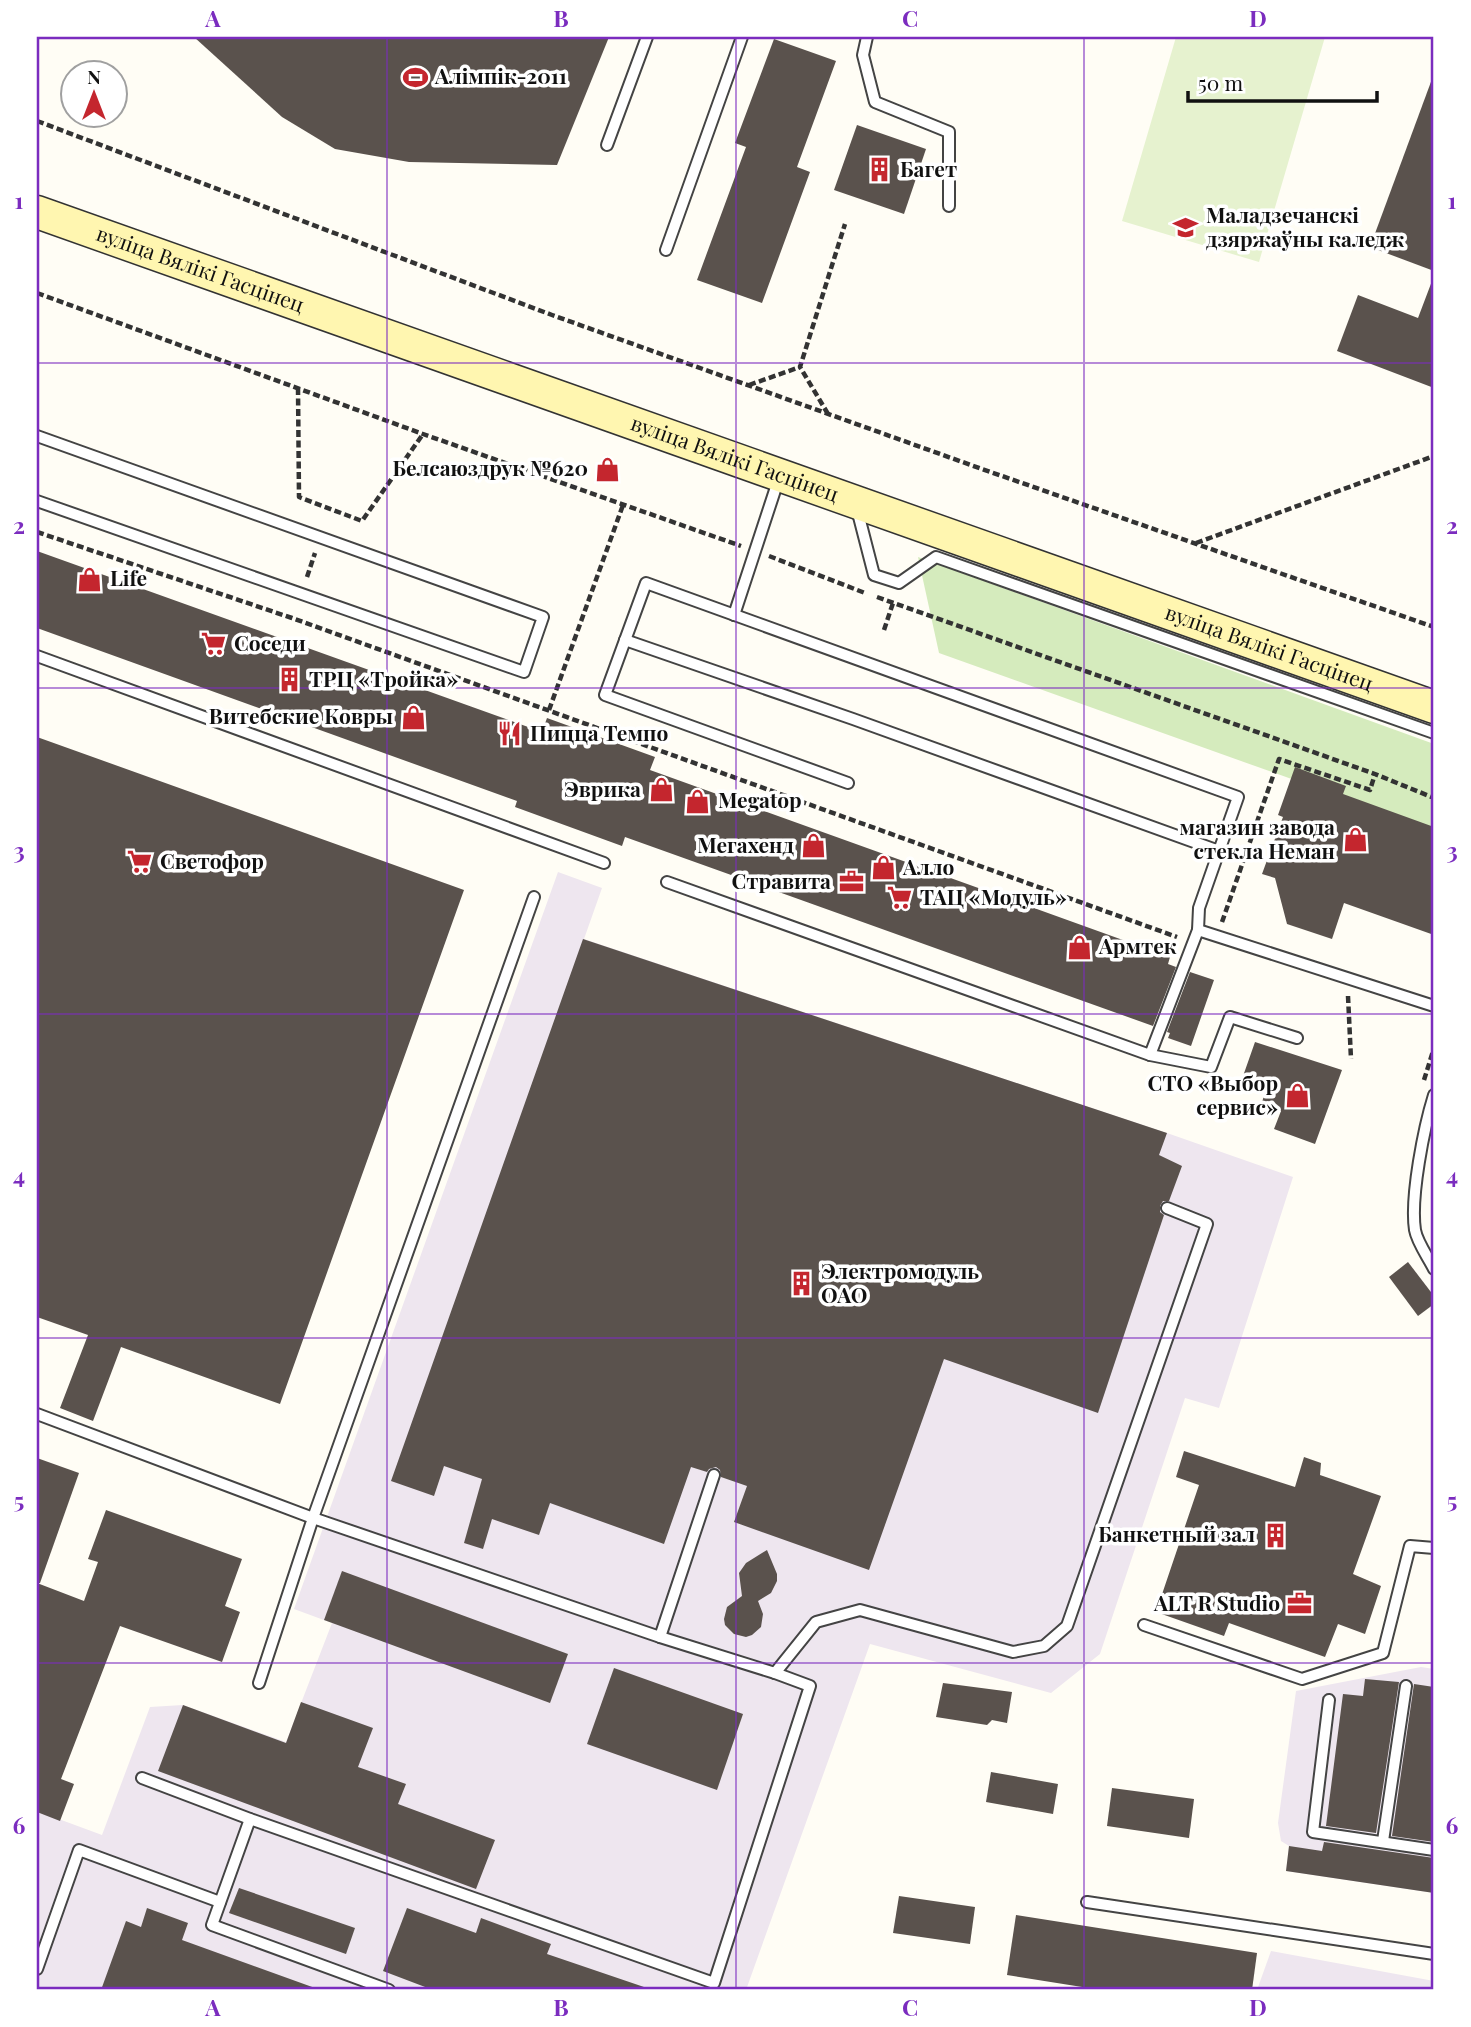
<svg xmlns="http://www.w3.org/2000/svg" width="1471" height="2027" font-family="'Playfair Display',serif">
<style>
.industrial{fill:#eee6ef}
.green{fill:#d5ebbd}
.pitch{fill:#e6f2cf}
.building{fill:#5a524d}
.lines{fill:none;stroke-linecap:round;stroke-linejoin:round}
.service-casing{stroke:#444;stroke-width:14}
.secondary-casing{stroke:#333;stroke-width:35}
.path{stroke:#333;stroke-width:4.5;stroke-dasharray:7 3.5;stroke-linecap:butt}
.service{stroke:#fff;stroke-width:10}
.secondary{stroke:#fff6b0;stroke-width:32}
.grid{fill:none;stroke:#7b2cbf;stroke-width:2;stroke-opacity:0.55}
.labels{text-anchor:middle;stroke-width:7;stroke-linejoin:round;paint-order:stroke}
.poi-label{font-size:21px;font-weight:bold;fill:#111;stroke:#fff;text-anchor:start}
.street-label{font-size:21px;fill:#111;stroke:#fff}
.neatline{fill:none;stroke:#7b2cbf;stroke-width:2.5}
.grid-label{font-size:23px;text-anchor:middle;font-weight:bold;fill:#7b2cbf}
</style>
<rect width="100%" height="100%" fill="#fffdf5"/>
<g class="industrial">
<polygon points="558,872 602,888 584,939 1167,1133 1293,1177 1219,1408 1185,1398 1100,1654 1051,1693 870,1644 746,1990 37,1990 37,1811 102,1835 150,1707 183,1705 286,1742 332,1623 294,1609"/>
<polygon points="1421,1667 1434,1669 1434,1893 1286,1871 1289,1846 1281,1841 1278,1823 1296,1691"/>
<polygon points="1271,1951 1434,1981 1434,1990 1257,1990"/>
</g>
<polygon class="green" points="918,557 1434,744 1434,830 939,653"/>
<polygon class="pitch" points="1176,37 1325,37 1259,262 1122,221"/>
<g class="building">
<polygon points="194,37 609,37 557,165 409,162 335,149 282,117"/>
<polygon points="774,39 836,61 797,167 810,172 762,303 697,280 746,147 735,143"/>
<polygon points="1432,79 1434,79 1434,271 1370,247"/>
<polygon points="857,125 926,149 904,214 834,190"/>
<polygon points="1432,281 1434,282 1434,388 1337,351 1358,295 1418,318"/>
<polygon points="37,551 542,732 547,718 655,757 650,770 1170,957 1168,964 1176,967 1153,1026 625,837 622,846 515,807 517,801 37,628"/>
<polygon points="37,737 464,890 280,1404 121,1347 93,1421 60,1408 88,1335 37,1317"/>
<polygon points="1295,767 1346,786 1343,794 1434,827 1434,935 1344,903 1332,939 1287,924 1275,878 1262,874 1283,817 1278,815"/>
<polygon points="583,939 1167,1133 1159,1155 1182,1166 1169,1201 1163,1201 1160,1206 1160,1212 1164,1215 1098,1413 944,1359 869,1570 734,1522 747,1486 721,1477 720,1470 716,1467 709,1469 707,1472 691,1467 664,1544 550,1503 539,1535 492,1519 483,1549 464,1543 482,1479 444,1466 434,1496 391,1481"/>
<polygon points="1190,972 1214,980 1191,1046 1168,1038 1170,1033 1167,1032"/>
<polygon points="1255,1042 1342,1070 1315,1144 1274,1129 1281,1111 1261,1105 1267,1087 1242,1079"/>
<polygon points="1408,1262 1434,1296 1434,1304 1418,1316 1389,1277"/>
<polygon points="1184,1451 1295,1487 1304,1457 1321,1463 1320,1475 1381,1496 1353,1574 1381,1586 1365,1634 1338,1624 1325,1657 1229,1623 1224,1636 1156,1612 1199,1485 1176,1477"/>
<polygon points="37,1458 79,1473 40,1583 37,1583"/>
<polygon points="106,1510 242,1559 225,1606 240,1612 222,1662 120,1626 61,1779 74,1784 60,1821 37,1812 37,1583 84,1601 98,1562 88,1559"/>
<polygon points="767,1550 777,1574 777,1581 771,1593 758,1601 763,1614 761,1627 752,1635 746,1637 734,1634 725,1625 724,1619 727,1607 742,1596 739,1573 746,1563"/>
<polygon points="342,1571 568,1654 550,1703 324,1620"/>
<polygon points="614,1668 743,1714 717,1790 587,1744"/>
<polygon points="1365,1679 1399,1682 1376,1833 1326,1826 1343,1694 1363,1696"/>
<polygon points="943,1683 1012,1692 1007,1723 992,1720 987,1725 936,1717"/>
<polygon points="1414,1684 1434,1687 1434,1842 1392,1836"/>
<polygon points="301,1702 373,1728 358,1767 406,1784 398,1804 495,1840 476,1889 158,1771 183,1705 286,1743"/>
<polygon points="991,1772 1058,1784 1053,1814 986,1802"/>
<polygon points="1112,1788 1194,1799 1189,1838 1107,1826"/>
<polygon points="1324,1842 1434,1858 1434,1893 1286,1871 1289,1846 1322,1851"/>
<polygon points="239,1888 355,1928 346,1954 229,1913"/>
<polygon points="899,1896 975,1907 970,1944 893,1933"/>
<polygon points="147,1908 188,1923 182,1940 315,1988 314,1990 101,1990 126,1921 141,1927"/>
<polygon points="407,1908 476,1933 481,1918 551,1944 547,1954 644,1987 643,1990 433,1990 383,1971"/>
<polygon points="1016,1915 1257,1953 1252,1990 1101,1990 1007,1975"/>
</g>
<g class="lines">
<defs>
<g id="service">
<polyline points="867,37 863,55 875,102 949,132 949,206"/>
<polyline points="607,145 647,37"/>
<polyline points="666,250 742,37"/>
<polyline points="37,436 543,617 524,672 37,501"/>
<polyline points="857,509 874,575 899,583 936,557 1434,733"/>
<polyline points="734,615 779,478"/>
<polyline points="625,640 853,719 1219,851 1199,908 1198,930 1434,1006"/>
<polyline points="37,656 604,863"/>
<polyline points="848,783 605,695 646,583 1238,797 1219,851"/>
<polyline points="667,882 1150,1055"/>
<polyline points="1198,930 1150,1055 1211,1067 1230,1017 1297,1038"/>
<path d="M1434,1095C1424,1127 1410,1197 1415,1230C1417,1242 1428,1257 1434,1269"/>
<polyline points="37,1414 313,1518 259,1683"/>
<polyline points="1144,1625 1302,1679 1383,1653 1410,1546 1434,1548"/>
<polyline points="660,1637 714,1475"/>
<polyline points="775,1673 816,1622 860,1610 1013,1652 1044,1646 1067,1626 1207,1224 1167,1208"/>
<polyline points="1329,1700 1313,1832 1434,1850"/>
<polyline points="142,1778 250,1819 714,1983 810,1686 775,1673 660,1637 313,1518 534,897"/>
<polyline points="250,1819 212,1925 389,1990"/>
<polyline points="1383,1841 1406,1686"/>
<polyline points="1087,1902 1434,1954"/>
<polyline points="37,1969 79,1850 220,1902"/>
</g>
<g id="secondary">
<path id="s1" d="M37,212L1434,707"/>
</g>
</defs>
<use href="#service" class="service-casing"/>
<use href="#secondary" class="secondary-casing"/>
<g class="path">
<polyline points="37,121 552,315 982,469 1434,627"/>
<polyline points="37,293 423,434 741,546"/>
<polyline points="749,385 800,367"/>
<polyline points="298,388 299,497 362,521 423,434"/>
<polyline points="828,414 800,367 845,224"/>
<polyline points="37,532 292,618 1177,937"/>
<polyline points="1196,543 1434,456"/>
<polyline points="769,556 865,593"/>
<polyline points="307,577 315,553"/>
<polyline points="877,597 1375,774 1434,798"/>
<polyline points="884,630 893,603"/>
<polyline points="549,710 623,505"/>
<polyline points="1222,922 1279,759 1370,790 1375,774"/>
<polyline points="1348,996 1351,1059"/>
<polyline points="1424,1080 1434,1048"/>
</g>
<use href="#service" class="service"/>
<use href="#secondary" class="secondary"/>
</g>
<path class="grid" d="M387,37V1990M736,37V1990M1084,37V1990M37,363H1434M37,688H1434M37,1014H1434M37,1338H1434M37,1663H1434"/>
<defs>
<symbol id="stadium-bare" viewBox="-9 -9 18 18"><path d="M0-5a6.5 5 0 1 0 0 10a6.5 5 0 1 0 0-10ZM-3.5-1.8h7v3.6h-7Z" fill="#c4262e" stroke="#fff" stroke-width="2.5" paint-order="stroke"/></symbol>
<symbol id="building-bare" viewBox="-9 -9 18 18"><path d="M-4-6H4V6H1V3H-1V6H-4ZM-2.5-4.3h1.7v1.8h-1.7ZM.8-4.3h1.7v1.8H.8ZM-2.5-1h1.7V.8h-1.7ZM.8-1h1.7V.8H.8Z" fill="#c4262e" stroke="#fff" stroke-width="2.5" paint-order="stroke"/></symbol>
<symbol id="university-bare" viewBox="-9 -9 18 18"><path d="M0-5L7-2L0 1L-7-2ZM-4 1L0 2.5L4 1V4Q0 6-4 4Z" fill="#c4262e" stroke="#fff" stroke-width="2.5" paint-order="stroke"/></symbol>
<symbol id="shop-bare" viewBox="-9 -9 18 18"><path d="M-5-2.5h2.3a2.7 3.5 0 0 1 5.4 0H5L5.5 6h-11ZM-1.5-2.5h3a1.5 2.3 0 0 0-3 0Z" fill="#c4262e" stroke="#fff" stroke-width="2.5" paint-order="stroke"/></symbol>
<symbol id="supermarket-bare" viewBox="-9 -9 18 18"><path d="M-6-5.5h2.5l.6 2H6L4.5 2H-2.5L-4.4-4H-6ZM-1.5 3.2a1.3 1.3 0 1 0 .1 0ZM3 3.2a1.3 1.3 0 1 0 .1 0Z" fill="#c4262e" stroke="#fff" stroke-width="2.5" paint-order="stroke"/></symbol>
<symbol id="restaurant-bare" viewBox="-9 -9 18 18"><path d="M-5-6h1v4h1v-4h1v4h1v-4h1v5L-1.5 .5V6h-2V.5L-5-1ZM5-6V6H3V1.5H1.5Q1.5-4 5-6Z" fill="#c4262e" stroke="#fff" stroke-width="2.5" paint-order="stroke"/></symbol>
<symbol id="office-bare" viewBox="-9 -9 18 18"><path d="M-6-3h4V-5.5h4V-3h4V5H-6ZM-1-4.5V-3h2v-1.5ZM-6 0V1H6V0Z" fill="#c4262e" stroke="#fff" stroke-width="2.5" paint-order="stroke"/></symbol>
</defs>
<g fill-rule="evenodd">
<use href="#stadium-bare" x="398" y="60" width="35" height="35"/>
<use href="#building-bare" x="862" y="152" width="35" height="35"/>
<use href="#university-bare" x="1168" y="210" width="35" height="35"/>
<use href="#shop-bare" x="590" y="452" width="35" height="35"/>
<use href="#shop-bare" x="72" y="562" width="35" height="35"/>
<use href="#supermarket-bare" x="196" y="626" width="35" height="35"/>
<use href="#building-bare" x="272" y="662" width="35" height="35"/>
<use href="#shop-bare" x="396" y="700" width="35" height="35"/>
<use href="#restaurant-bare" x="492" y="716" width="35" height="35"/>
<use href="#shop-bare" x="644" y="772" width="35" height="35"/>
<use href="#shop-bare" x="680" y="784" width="35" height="35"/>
<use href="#shop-bare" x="1338" y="822" width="35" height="35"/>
<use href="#shop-bare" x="796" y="828" width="35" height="35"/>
<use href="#supermarket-bare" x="122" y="844" width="35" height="35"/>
<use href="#shop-bare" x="866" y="850" width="35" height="35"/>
<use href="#office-bare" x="834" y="864" width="35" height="35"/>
<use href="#supermarket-bare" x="882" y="880" width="35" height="35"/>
<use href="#shop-bare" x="1062" y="930" width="35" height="35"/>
<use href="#shop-bare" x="1280" y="1078" width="35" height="35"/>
<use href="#building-bare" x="784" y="1266" width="35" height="35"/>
<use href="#building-bare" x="1258" y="1518" width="35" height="35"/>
<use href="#office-bare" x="1282" y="1586" width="35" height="35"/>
</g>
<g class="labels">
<g class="poi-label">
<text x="435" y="84">Алімпік-2011</text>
<text x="900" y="177">Багет</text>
<text x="1206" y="223">Маладзечанскі<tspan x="1206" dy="24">дзяржаўны каледж</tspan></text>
<text x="588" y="476" text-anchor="end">Белсаюздрук №620</text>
<text x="110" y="586">Life</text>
<text x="234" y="651">Соседи</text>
<text x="309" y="687">ТРЦ «Тройка»</text>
<text x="393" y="724" text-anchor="end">Витебские Ковры</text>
<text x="530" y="741">Пицца Темпо</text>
<text x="641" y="797" text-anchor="end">Эврика</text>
<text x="718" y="808">Megatop</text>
<text x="1335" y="835" text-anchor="end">магазин завода<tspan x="1335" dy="24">стекла Неман</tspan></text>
<text x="794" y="853" text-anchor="end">Мегахенд</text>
<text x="160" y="869">Светофор</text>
<text x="903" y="875">Алло</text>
<text x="831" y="889" text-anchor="end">Стравита</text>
<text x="920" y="905">ТАЦ «Модуль»</text>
<text x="1099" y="954">Армтек</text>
<text x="1278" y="1091" text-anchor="end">СТО «Выбор<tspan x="1278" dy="24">сервис»</tspan></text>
<text x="821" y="1279">Электромодуль<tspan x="821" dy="24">ОАО</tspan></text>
<text x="1255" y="1542" text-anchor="end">Банкетный зал</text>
<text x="1280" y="1611" text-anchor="end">ALT R Studio</text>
</g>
<g class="street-label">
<text dy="7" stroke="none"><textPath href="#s1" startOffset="173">вуліца Вялікі Гасцінец</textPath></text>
<text dy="7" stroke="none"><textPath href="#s1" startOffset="740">вуліца Вялікі Гасцінец</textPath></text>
<text dy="7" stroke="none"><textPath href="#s1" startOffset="1307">вуліца Вялікі Гасцінец</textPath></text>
</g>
</g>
<rect width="1471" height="2027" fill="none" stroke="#ffffff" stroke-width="77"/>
<g transform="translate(94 94)"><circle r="33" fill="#ffffff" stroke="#a0a0a0" stroke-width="2"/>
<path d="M0-5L12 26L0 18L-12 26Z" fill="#c4262e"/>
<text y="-10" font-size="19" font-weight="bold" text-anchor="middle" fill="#111111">N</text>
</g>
<path d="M1188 91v10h189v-10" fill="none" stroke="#111111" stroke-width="3.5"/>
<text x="1198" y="91" font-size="21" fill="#111111" stroke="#ffffff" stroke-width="5" paint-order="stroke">50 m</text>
<rect x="38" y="38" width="1394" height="1950" class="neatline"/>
<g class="grid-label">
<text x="213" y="27">A</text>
<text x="561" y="27">B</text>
<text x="910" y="27">C</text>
<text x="1258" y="27">D</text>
<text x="19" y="209">1</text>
<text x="1452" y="209">1</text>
<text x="19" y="534">2</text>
<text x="1452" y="534">2</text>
<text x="19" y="859">3</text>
<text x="1452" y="859">3</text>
<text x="19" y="1184">4</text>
<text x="1452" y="1184">4</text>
<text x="19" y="1509">5</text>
<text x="1452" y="1509">5</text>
<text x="19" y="1834">6</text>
<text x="1452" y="1834">6</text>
<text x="213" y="2016">A</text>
<text x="561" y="2016">B</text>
<text x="910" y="2016">C</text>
<text x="1258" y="2016">D</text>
</g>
</svg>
